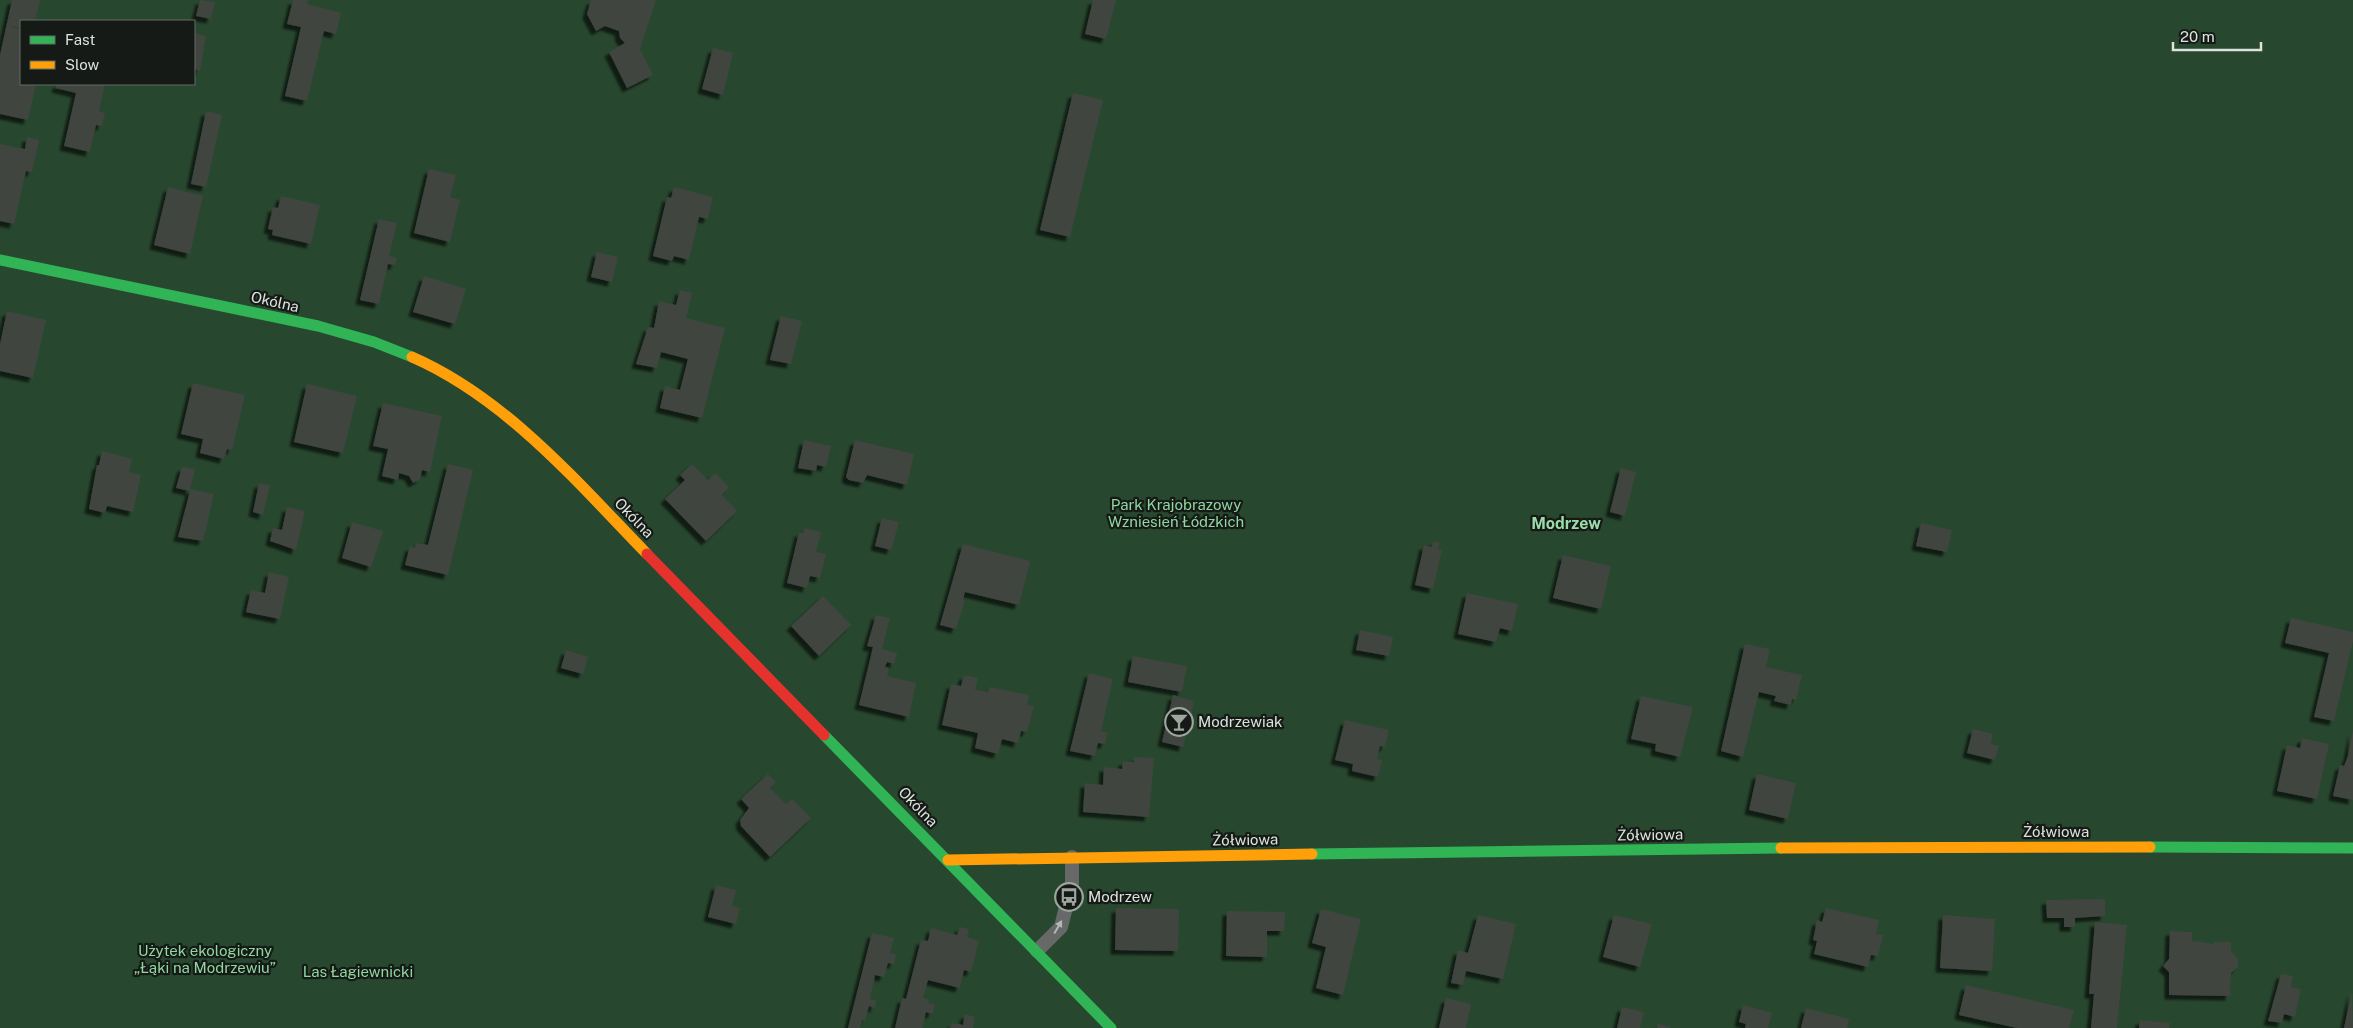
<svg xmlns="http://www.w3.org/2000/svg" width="2353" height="1028" font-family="'Public Sans',sans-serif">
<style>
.green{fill:#28472f;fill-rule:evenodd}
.building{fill:#3f4540;filter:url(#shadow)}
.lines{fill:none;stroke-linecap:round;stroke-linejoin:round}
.lane{stroke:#666967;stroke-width:14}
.fast{stroke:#30b455;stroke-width:11}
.slow{stroke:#ff9f0a;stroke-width:11}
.jam{stroke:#e5322d;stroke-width:11}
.oneway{fill:#b2b8b3}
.labels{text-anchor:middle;stroke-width:4.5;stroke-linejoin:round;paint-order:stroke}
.street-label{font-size:15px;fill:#dbe3dc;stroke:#151a16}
.park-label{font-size:15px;fill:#90d79f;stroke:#151a16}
.poi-label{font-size:15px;fill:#dbe3dc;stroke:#151a16;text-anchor:start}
.neighbourhood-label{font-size:16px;font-weight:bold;fill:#9adda8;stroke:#151a16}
</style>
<defs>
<filter id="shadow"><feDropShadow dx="-4.5" dy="4.5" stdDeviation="1" flood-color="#0009"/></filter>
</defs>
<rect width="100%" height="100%" fill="#2b312c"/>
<path class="green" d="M0,0H2353V1028H0ZM21,21H194V84H21Z"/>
<g class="building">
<polygon points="12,0 40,0 35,21 21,21 21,28 11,26 21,29 21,84 36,84 28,120 0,114 0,55"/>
<polygon points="200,0 215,2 211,19 196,16"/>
<polygon points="293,0 308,0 307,4 341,13 336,34 324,31 307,101 285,96 301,27 287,24"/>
<polygon points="591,0 656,0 640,49 653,75 627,88 609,52 625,43 620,38 619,31 605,26 596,31 587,14"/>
<polygon points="1093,0 1116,0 1106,39 1085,34"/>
<polygon points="194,33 206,36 200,71 194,69"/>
<polygon points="713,48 733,53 723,95 702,89"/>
<polygon points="57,84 105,84 99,111 105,113 102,126 96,125 90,152 64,146 76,93 56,88"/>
<polygon points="1073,93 1103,100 1070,237 1040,230"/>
<polygon points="206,111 222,115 206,187 191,184"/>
<polygon points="27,137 39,140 32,172 26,171 14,224 0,221 0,144 25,149"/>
<polygon points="429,169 456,175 450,197 460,200 450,242 414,233"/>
<polygon points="168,187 203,196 190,254 154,245"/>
<polygon points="674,187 713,197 708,219 699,217 689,260 674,256 672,261 653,256 667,197 671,198"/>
<polygon points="281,196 320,205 311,244 272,235 273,230 268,229 273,207 278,208"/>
<polygon points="379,219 397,223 389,256 397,258 395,265 388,264 379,304 360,300"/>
<polygon points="597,252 618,257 612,282 591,277"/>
<polygon points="424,276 466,289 455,324 413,312"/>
<polygon points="680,290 692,293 686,318 725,328 702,418 660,408 665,386 680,390 688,359 661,352 657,368 636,364 648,327 654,328 659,301 676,305"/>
<polygon points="7,311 46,320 33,378 0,371 0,344"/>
<polygon points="781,316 802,321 791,364 770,360"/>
<polygon points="193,383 245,395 232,450 227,449 224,459 200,453 203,439 181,434"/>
<polygon points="307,384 357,396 343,453 294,442"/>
<polygon points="383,403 442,416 430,472 422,470 420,479 413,483 409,476 399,473 398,480 382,476 388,449 373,446"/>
<polygon points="804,440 831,446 826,467 817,465 816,471 798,468"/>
<polygon points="855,440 914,454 907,485 867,475 863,483 849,480 846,477"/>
<polygon points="102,451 132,459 129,472 141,475 133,512 107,506 105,513 89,509 97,465 99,465"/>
<polygon points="448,464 473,470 448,575 405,565 410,546 415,548 416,543 428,545"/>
<polygon points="692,464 708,480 715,473 729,487 722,495 737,511 706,541 665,499 685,480 680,475"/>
<polygon points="182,467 195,469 190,489 214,494 203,541 178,537 190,491 176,488"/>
<polygon points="1621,468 1636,472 1625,516 1610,512"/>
<polygon points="259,483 270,485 263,515 253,512"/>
<polygon points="287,507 305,511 296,550 270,541 273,528 282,530"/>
<polygon points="882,518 899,522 891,550 875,546"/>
<polygon points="352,522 383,531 371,567 342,558"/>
<polygon points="1921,523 1952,530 1947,552 1916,546"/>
<polygon points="805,528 821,532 816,552 826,554 820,578 810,576 807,588 787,583 799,532 803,533"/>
<polygon points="1433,541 1440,543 1438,549 1442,550 1433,589 1415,585 1424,545 1432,547"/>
<polygon points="963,544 1030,561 1019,605 965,592 963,599 965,600 956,629 940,625"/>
<polygon points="1563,555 1611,566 1601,609 1553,598"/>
<polygon points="269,572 289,577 280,619 246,612 251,590 265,593"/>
<polygon points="1467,593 1518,604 1512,631 1500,628 1496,642 1458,634"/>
<polygon points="823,596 851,625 819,656 791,626"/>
<polygon points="876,615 890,618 882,649 897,653 894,664 887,662 885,667 889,668 887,676 916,683 909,717 859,705 873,647 867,646"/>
<polygon points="2291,618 2353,632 2353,641 2334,721 2314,717 2329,653 2285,643"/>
<polygon points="1360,630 1393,637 1389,656 1356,650"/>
<polygon points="1745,644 1770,649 1766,667 1802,675 1796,700 1792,699 1791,705 1774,701 1776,696 1759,692 1743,757 1721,751"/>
<polygon points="566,650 588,657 583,674 561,668"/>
<polygon points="1133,656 1187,666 1182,692 1128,682"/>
<polygon points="1089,673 1113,679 1101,731 1108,733 1105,744 1098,743 1095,756 1070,751"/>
<polygon points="964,675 978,678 975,690 988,692 990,687 1029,695 1027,705 1034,706 1027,732 1021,731 1018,743 1002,739 998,754 975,748 978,733 942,725 951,684 961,686"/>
<polygon points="1173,695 1194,701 1183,747 1162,742"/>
<polygon points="1641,696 1693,707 1680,757 1655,751 1656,744 1631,739"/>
<polygon points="1345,720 1389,730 1385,747 1380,746 1377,759 1382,760 1378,777 1352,771 1353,764 1335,760"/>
<polygon points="1973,729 1993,734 1991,744 1999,746 1995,760 1967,753"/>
<polygon points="2353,730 2353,800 2333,796 2340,765 2344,766 2348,756"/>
<polygon points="2302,738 2329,744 2317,799 2277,791 2287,745 2300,748"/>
<polygon points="1134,757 1154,758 1149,817 1083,812 1085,783 1103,785 1104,767 1122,769 1123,761 1134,762"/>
<polygon points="768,774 776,782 770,788 786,804 792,799 811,818 770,857 741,826 740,820 749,808 741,799"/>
<polygon points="1757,774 1796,783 1788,819 1749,810"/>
<polygon points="716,885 736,890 732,906 740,908 736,924 708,917"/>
<polygon points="2105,899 2105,916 2075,918 2075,927 2064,927 2064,918 2047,918 2046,900"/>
<polygon points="1116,908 1179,909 1178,951 1115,950"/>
<polygon points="1826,908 1879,920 1876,934 1883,935 1878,956 1871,955 1868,967 1814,954 1817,941 1813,940 1817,920 1822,922"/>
<polygon points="1321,909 1361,919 1343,995 1316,988 1326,947 1312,943"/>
<polygon points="1227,911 1285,912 1284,931 1267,931 1267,957 1226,956"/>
<polygon points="1478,915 1516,924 1503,979 1466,971 1463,985 1451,983 1458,950 1468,953"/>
<polygon points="1614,915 1652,924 1640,967 1603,957"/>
<polygon points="1943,915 1995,919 1992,971 1940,968"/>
<polygon points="2095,922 2127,925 2117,1028 2091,1028 2094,994 2089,994"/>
<polygon points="960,927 969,929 967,937 979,941 971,972 964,970 960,988 928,980 923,998 929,999 928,1003 935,1005 932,1014 926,1012 922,1028 895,1028 902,998 906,999 921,940 928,941 931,928 957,935"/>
<polygon points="2170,931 2192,932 2192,941 2214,944 2214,942 2231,942 2231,951 2238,959 2238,967 2231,973 2230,996 2169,995 2169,972 2163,966 2169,959"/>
<polygon points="872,933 894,938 890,953 896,954 894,964 888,963 884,977 875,975 870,999 876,1000 875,1008 869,1006 865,1021 862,1020 860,1028 848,1028"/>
<polygon points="2281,974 2293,976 2291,987 2301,989 2295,1017 2284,1014 2282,1023 2268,1021"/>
<polygon points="1966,985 2074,1010 2069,1028 2017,1028 1959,1015"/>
<polygon points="2352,991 2353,1028 2344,1028"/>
<polygon points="1446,998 1471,1004 1466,1028 1439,1028"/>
<polygon points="1743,1005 1772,1013 1768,1028 1745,1028 1746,1024 1739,1022"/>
<polygon points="1622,1007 1644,1012 1640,1028 1617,1028"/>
<polygon points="1806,1008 1849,1019 1847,1028 1801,1028"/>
<polygon points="965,1014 975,1017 973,1028 950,1028 952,1023 963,1025"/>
<polygon points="2140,1020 2170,1023 2169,1028 2139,1028"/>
<polygon points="1658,1024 1670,1027 1670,1028 1657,1028"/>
</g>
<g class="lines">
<polyline class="lane" points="1037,951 1061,927 1072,883 1072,857"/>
<g class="fast">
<polyline points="0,260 318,326 374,342 412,357"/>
<polyline points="824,735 1111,1028"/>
<polyline points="2150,847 2353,848"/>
<polyline points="1312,854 1781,848"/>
</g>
<g class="slow">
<path d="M412,357C506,398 577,482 647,554"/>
<polyline points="1781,848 2150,847"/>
<polyline points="948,860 1312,854"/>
</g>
<polyline class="jam" points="647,554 824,735"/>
</g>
<defs><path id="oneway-solid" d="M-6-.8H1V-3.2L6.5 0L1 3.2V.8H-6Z" transform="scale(1.25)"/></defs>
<use class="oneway" href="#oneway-solid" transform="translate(1058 927) rotate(-60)"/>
<defs>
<symbol id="bar-ring" viewBox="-11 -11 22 22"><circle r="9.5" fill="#151a16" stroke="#9da59e" stroke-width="1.5"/><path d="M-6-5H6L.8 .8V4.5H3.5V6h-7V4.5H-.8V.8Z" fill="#9da59e"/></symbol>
<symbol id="bus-ring" viewBox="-11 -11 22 22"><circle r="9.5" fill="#151a16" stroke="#9da59e" stroke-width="1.5"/><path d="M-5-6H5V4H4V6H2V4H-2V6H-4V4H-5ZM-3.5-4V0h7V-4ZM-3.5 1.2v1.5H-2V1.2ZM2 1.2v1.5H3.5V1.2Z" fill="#9da59e"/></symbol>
</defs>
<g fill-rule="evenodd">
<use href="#bar-ring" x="1163" y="706" width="32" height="32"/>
<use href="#bus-ring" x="1053" y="881" width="32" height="32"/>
</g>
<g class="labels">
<g class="street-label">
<text transform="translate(275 302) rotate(13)" y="5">Okólna</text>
<text transform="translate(634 518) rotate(46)" y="5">Okólna</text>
<text transform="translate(918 807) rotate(46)" y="5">Okólna</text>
<text x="2056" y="837">Żółwiowa</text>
<text transform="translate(1650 835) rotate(-1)" y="5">Żółwiowa</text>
<text transform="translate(1245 840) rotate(-1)" y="5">Żółwiowa</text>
</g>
<g class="park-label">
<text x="1176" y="510">Park Krajobrazowy<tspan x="1176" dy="17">Wzniesień Łódzkich</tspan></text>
<text x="205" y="956">Użytek ekologiczny<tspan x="205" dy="17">„Łąki na Modrzewiu”</tspan></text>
<text x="358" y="977">Las Łagiewnicki</text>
</g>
<g class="poi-label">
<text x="1198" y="727">Modrzewiak</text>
<text x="1088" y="902">Modrzew</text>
</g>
<g class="neighbourhood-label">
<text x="1566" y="529">Modrzew</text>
</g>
</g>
<rect x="20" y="20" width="175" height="65" fill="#151a16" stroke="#646a65"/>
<rect x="30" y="36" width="25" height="8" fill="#30b455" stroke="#646a65"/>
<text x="65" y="45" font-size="15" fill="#dbe3dc">Fast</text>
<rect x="30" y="61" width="25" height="8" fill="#ff9f0a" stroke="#646a65"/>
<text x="65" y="70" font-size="15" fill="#dbe3dc">Slow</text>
<path d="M2173 42v8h88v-8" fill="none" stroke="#dbe3dc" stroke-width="2.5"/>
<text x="2180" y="42" font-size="15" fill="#dbe3dc" stroke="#151a16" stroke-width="4" paint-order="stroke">20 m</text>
</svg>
